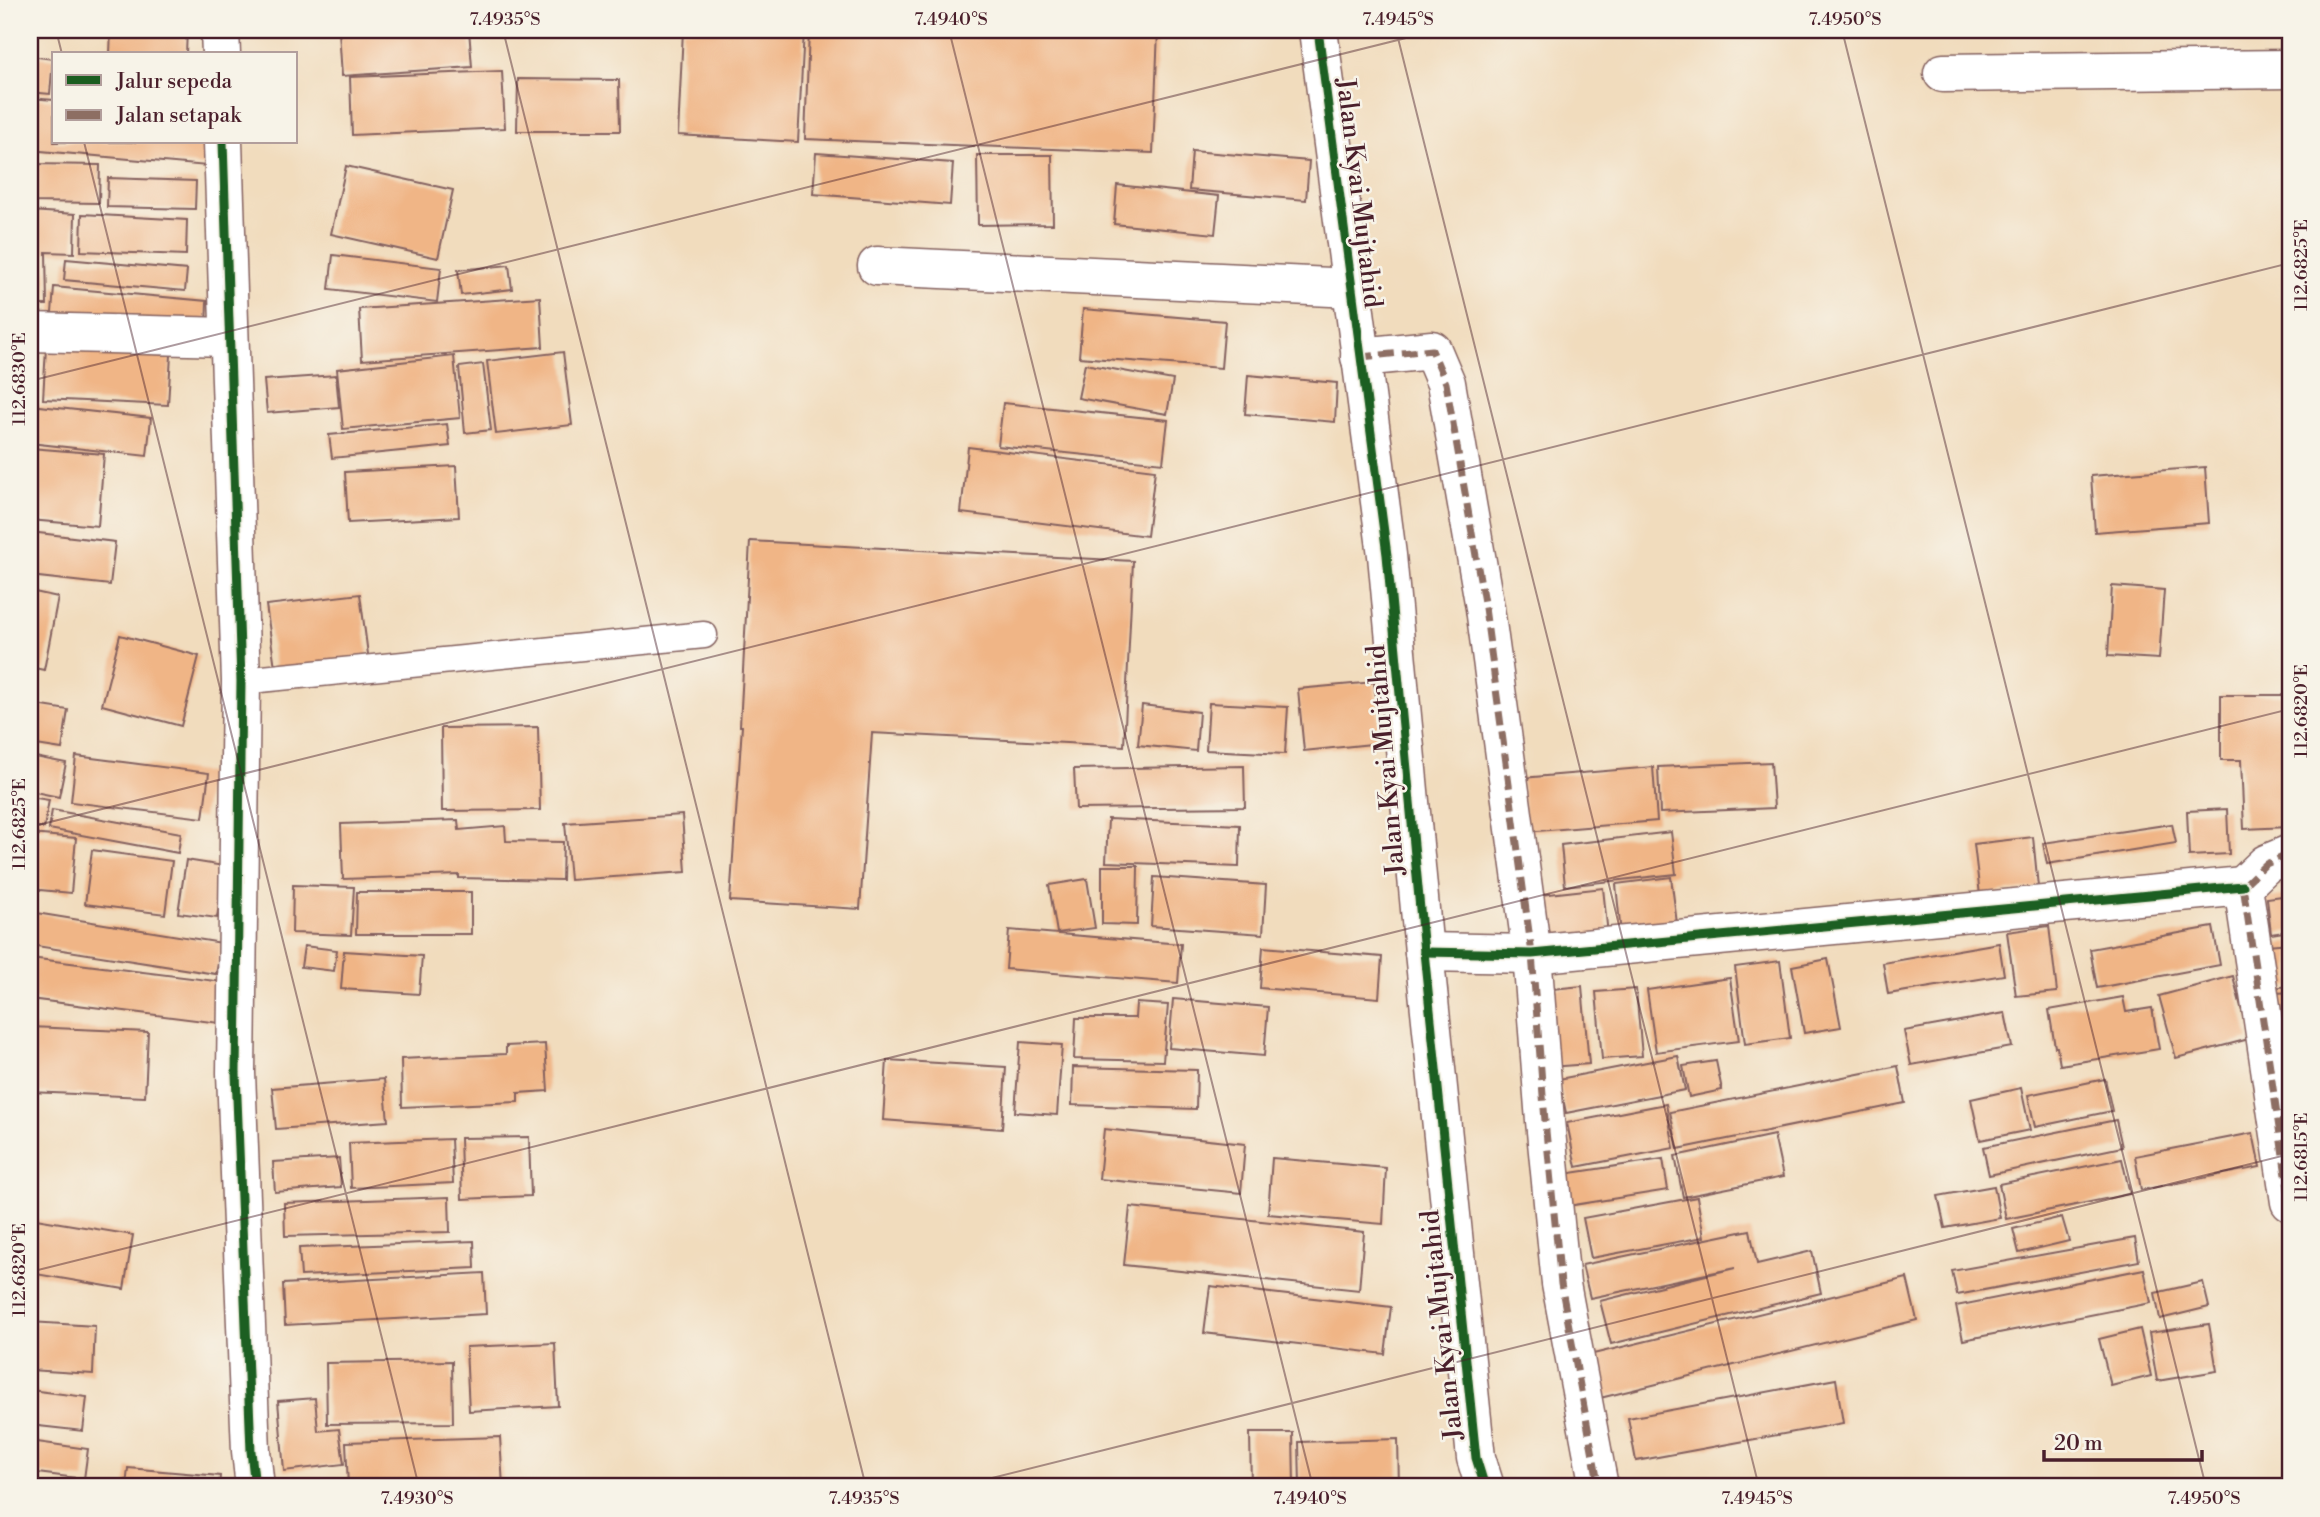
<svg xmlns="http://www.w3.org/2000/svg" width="2320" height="1517" font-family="'Libre Bodoni',serif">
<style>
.building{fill:#f0b586}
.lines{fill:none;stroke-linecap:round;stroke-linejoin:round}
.service-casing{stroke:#84615e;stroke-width:29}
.minor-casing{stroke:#84615e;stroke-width:41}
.service{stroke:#fff;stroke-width:26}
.minor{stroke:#fff;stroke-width:38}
.quiet{stroke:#8d6e63;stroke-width:7;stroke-dasharray:14 7;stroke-linecap:butt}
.cycleway-casing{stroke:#f7f3e8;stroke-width:13}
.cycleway{stroke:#1b5e20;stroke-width:9}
.ticks{fill:none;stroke:#4a1f2b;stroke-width:2;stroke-opacity:0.45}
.labels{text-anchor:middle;stroke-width:5;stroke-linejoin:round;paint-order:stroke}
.street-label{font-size:26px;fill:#4a1f2b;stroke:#f7f3e8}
.neatline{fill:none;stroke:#4a1f2b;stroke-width:2.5}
.ticks-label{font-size:18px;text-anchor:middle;fill:#4a1f2b}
</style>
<rect width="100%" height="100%" fill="#f7f3e8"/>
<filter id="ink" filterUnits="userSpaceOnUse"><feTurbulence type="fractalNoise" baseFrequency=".0143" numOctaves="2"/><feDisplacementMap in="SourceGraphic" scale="14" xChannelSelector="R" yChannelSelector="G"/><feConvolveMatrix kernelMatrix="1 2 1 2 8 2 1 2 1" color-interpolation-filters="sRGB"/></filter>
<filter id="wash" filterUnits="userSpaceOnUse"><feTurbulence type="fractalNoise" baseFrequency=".00686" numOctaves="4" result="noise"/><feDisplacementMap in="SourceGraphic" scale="28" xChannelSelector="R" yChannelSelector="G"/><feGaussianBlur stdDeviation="1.57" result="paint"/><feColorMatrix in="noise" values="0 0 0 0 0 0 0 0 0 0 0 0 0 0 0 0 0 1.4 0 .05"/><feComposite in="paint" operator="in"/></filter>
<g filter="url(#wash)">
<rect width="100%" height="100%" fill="#f1dcbd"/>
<g id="blocks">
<g class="building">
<polygon points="111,30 187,30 186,54 110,54"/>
<polygon points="360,30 469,30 472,67 342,76 339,31"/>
<polygon points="683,30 804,30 798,142 678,135"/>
<polygon points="809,30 1158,30 1153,153 805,139"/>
<polygon points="30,56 53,59 50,94 30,92"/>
<polygon points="502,71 505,128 352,135 350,77"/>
<polygon points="518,79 619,80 620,131 517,131"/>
<polygon points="30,98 54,100 54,142 210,142 207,166 30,150"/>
<polygon points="1192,151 1309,161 1306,200 1189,190"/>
<polygon points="816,153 953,163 950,205 813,194"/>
<polygon points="977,155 1052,155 1053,224 978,225"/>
<polygon points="30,164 100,165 99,203 30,202"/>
<polygon points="346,166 453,190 438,258 331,234"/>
<polygon points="108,178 196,181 195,209 107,207"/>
<polygon points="1117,185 1219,196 1215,234 1114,224"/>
<polygon points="30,211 75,214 74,253 46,252 47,305 30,305"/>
<polygon points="82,214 187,220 186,255 81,251"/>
<polygon points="333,255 441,268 437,302 329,289"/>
<polygon points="66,259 187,270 185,291 64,280"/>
<polygon points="509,265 512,289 461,295 458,270"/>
<polygon points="54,287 207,301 206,326 52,313"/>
<polygon points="540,297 543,347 362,360 359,309"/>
<polygon points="1083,309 1225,321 1221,368 1079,357"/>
<polygon points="46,348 171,355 168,405 43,399"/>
<polygon points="563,352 572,425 496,434 487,361"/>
<polygon points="454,356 460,418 343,429 337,369"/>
<polygon points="483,364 491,430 465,433 459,367"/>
<polygon points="1085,364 1173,380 1167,414 1078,398"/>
<polygon points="336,375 339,407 267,413 264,380"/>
<polygon points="1248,375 1337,383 1335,422 1245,414"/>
<polygon points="1003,403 1168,420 1163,463 998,446"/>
<polygon points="30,405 151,418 147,456 30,443"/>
<polygon points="447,424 450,446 332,458 329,435"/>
<polygon points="968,447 1155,470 1147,536 961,513"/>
<polygon points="30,448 104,454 98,526 30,520"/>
<polygon points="456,466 459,517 348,523 345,472"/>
<polygon points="2205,467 2209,523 2095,532 2091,476"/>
<polygon points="30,532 115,542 110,585 30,576"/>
<polygon points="750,541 1133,561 1124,746 872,733 860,909 730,901 742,726 740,726"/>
<polygon points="2112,586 2164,590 2159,659 2108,656"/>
<polygon points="30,591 58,597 44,670 30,667"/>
<polygon points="360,594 369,662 276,674 266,605"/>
<polygon points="120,635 199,656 181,726 102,705"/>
<polygon points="1374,682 1381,743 1304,751 1298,689"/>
<polygon points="2221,695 2290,695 2290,760 2284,760 2288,827 2244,829 2241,760 2221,760"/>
<polygon points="1209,703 1288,707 1285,754 1206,750"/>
<polygon points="30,704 68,710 62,749 30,744"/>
<polygon points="1142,705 1199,712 1196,751 1138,745"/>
<polygon points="538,727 540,810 442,811 441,728"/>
<polygon points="30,756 66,763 59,797 30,791"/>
<polygon points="76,756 209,773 203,818 71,802"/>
<polygon points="1771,762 1774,808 1660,813 1658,767"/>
<polygon points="1244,766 1245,807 1076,809 1074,769"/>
<polygon points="1653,767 1657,821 1526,832 1522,778"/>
<polygon points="30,797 49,800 44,828 30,826"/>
<polygon points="2227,809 2229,854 2189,856 2187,811"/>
<polygon points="52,810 181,833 178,853 49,829"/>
<polygon points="682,815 686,872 570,880 565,823"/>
<polygon points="1108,819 1240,825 1239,867 1106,862"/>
<polygon points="458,820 459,830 505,826 506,841 563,842 562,880 459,878 459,875 343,879 341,824"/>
<polygon points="2172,824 2176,843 2047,864 2043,843"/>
<polygon points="1671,832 1676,874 1565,886 1561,845"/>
<polygon points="30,834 76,838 71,893 30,889"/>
<polygon points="2033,837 2038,887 1980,895 1974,844"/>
<polygon points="92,850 172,861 165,914 85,904"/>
<polygon points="186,860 224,866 217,918 178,913"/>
<polygon points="1102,866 1138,866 1137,925 1102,924"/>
<polygon points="1154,877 1266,885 1263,934 1151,926"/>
<polygon points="1671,877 1679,939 1622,945 1616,884"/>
<polygon points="1087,879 1095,928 1057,933 1049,885"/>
<polygon points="293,885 354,887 351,935 292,933"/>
<polygon points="1603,888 1609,944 1546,951 1540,895"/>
<polygon points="357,892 471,892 471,934 356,934"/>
<polygon points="2290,895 2290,931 2271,934 2267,898"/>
<polygon points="30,912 222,943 216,974 30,945"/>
<polygon points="2049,926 2057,992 2016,996 2007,932"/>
<polygon points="2213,927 2220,965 2097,988 2090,949"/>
<polygon points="1009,930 1181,944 1178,983 1006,969"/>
<polygon points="1999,943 2004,975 1888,994 1883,963"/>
<polygon points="2290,943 2290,986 2271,988 2267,945"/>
<polygon points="304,946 337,950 334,971 301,967"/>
<polygon points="1263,947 1382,957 1379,998 1260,988"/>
<polygon points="344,951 422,956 419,994 341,989"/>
<polygon points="30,958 224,982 219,1023 30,999"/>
<polygon points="1828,959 1841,1027 1804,1033 1792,966"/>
<polygon points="1780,961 1790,1038 1745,1044 1735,967"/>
<polygon points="2233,976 2249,1039 2176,1058 2159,996"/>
<polygon points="1730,978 1739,1041 1656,1052 1647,990"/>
<polygon points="1582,986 1589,1064 1549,1067 1542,990"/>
<polygon points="1636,989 1642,1056 1602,1059 1596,992"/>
<polygon points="2290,992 2290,1021 2279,1022 2277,993"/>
<polygon points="2123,997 2126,1012 2152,1008 2159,1049 2060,1065 2057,1047 2055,1047 2049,1010"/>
<polygon points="1173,999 1268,1007 1264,1056 1169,1048"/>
<polygon points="1136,1003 1168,1005 1163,1061 1074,1059 1076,1018 1135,1018"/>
<polygon points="2005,1013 2012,1047 1911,1065 1904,1031"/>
<polygon points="30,1027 148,1032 145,1097 30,1092"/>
<polygon points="2290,1027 2290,1058 2289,1058 2283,1028"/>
<polygon points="1020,1042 1062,1045 1057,1115 1015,1112"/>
<polygon points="545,1044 548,1091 518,1093 518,1102 402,1107 401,1059 506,1054 506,1046"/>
<polygon points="1678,1056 1685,1090 1566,1113 1559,1079"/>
<polygon points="887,1060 1006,1067 1002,1129 883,1120"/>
<polygon points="1716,1061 1722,1090 1689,1097 1683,1066"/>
<polygon points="1898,1066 1905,1103 1678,1149 1670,1112"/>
<polygon points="1073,1067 1197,1070 1196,1109 1072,1105"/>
<polygon points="384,1079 388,1121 276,1129 272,1088"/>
<polygon points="2105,1079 2112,1111 2035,1127 2028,1095"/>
<polygon points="2021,1088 2030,1130 1980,1140 1971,1099"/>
<polygon points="1666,1104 1674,1148 1576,1167 1567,1123"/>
<polygon points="2116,1120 2122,1147 1989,1175 1983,1147"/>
<polygon points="1104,1129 1245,1144 1241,1193 1099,1179"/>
<polygon points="2253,1133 2260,1167 2141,1190 2135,1156"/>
<polygon points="1774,1135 1783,1177 1683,1197 1675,1156"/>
<polygon points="529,1137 531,1196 462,1199 460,1138"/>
<polygon points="451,1139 453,1183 351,1188 349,1143"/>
<polygon points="339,1158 341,1187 275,1192 273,1162"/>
<polygon points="1272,1158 1386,1168 1383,1224 1268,1214"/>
<polygon points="1663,1159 1668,1190 1555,1208 1551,1176"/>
<polygon points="2122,1159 2130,1194 2006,1219 1999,1184"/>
<polygon points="1994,1186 2000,1218 1945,1228 1938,1196"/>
<polygon points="449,1197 450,1232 285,1236 284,1203"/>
<polygon points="1697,1197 1704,1237 1591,1258 1583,1218"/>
<polygon points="1130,1207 1364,1232 1359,1290 1124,1265"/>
<polygon points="2062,1217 2069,1241 2019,1253 2013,1229"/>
<polygon points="30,1218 133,1235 124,1289 30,1273"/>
<polygon points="1750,1230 1757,1264 1812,1251 1821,1293 1611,1344 1600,1301 1735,1268 1590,1298 1582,1265"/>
<polygon points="2135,1238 2139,1261 1957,1295 1952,1271"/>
<polygon points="474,1241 475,1268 301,1276 299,1248"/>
<polygon points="2144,1269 2151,1303 1963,1340 1956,1306"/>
<polygon points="484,1273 486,1314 285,1325 283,1284"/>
<polygon points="1907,1278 1917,1320 1596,1399 1585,1356"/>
<polygon points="2203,1282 2209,1307 2160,1319 2155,1293"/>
<polygon points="1210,1286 1391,1307 1385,1354 1204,1333"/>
<polygon points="30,1322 95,1326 93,1374 30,1370"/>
<polygon points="2209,1324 2217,1371 2157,1381 2149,1333"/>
<polygon points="2140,1329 2151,1376 2111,1386 2099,1339"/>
<polygon points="555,1343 558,1406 469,1411 466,1347"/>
<polygon points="452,1361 453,1423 327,1424 326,1363"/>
<polygon points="1836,1379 1843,1423 1636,1461 1628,1418"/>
<polygon points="30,1390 87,1397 83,1431 30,1425"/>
<polygon points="315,1398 318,1431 339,1429 344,1464 284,1471 278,1401"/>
<polygon points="1250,1433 1293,1433 1294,1487 1251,1487"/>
<polygon points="500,1437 503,1487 348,1487 346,1442"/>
<polygon points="1398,1439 1399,1487 1300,1487 1299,1442"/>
<polygon points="30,1441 88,1449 84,1479 30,1472"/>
<polygon points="128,1468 220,1476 219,1487 126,1487"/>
</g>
</g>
</g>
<g filter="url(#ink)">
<use href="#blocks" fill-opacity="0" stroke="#84615e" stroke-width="2"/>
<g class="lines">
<defs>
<polyline id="service" points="241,681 704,635"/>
<g id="minor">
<polyline points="220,30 221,54"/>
<polyline points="1318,30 1387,555 1424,952 1476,1458 1485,1487"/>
<polyline points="1943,73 2290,69"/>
<polyline points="223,142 241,681 236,1073 251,1451 255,1487"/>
<polyline points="877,266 1352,288"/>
<polyline points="30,332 228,337"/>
<polyline points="1360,357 1432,350 1446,383 1485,608 1532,954 1545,1121 1561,1284 1599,1487"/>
<polyline points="2290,854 2266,864 2243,886 2290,1202"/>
<polyline points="1424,952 1532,954 2243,886"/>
</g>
</defs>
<use href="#service" class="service-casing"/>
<use href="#minor" class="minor-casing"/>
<use href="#service" class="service"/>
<use href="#minor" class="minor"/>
<g class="quiet">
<polyline points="1360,357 1432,350 1446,383 1485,608 1532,954 1545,1121 1561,1284 1599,1487"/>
<polyline points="2290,854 2266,864 2243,886 2290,1202"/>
</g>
<defs>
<g id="cycleway">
<polyline points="1318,30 1387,555 1424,952 1476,1458 1485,1487"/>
<polyline points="223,142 241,681 236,1073 251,1451 255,1487"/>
<polyline points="1424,952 1532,954 2243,886"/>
</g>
</defs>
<use href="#cycleway" class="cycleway-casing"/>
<use href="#cycleway" class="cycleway"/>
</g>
</g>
<path class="ticks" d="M56,30L62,54M503,30L866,1487M949,30L1313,1487M1396,30L1759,1487M1842,30L2206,1487M2289,30L2290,35M84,142L419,1487M30,381L1438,30M30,827L2290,263M30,1272L2290,709M956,1487L2290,1154"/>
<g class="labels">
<g class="street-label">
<text transform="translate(1360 193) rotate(83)" y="9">Jalan Kyai Mujtahid</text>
<text transform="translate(1385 760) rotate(-95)" y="9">Jalan Kyai Mujtahid</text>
<text transform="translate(1441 1325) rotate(-96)" y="9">Jalan Kyai Mujtahid</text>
</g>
</g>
<rect width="2320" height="1517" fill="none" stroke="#f7f3e8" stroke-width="77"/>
<rect x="52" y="52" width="245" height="91" fill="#f7f3e8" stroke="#b29e9c" stroke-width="2"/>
<rect x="66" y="75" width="35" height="10" fill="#1b5e20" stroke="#b29e9c" stroke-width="2"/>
<text x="116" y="88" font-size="21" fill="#4a1f2b">Jalur sepeda</text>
<rect x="66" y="110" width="35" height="10" fill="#8d6e63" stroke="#b29e9c" stroke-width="2"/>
<text x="116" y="122" font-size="21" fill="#4a1f2b">Jalan setapak</text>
<path d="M2044 1450v10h158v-10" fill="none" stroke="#4a1f2b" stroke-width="3.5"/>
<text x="2054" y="1450" font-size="21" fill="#4a1f2b" stroke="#f7f3e8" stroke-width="5" paint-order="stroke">20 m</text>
<rect x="38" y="38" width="2244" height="1440" class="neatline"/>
<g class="ticks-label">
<text x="505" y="25">7.4935°S</text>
<text x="951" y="25">7.4940°S</text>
<text x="1398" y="25">7.4945°S</text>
<text x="1845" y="25">7.4950°S</text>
<text transform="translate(2301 265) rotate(-90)" y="6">112.6825°E</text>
<text transform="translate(19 379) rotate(-90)" y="6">112.6830°E</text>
<text transform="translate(2301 711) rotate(-90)" y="6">112.6820°E</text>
<text transform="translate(19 824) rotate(-90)" y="6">112.6825°E</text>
<text transform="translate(2301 1157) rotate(-90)" y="6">112.6815°E</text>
<text transform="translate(19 1270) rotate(-90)" y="6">112.6820°E</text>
<text x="417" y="1504">7.4930°S</text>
<text x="864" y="1504">7.4935°S</text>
<text x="1310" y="1504">7.4940°S</text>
<text x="1757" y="1504">7.4945°S</text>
<text x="2204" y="1504">7.4950°S</text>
</g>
</svg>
